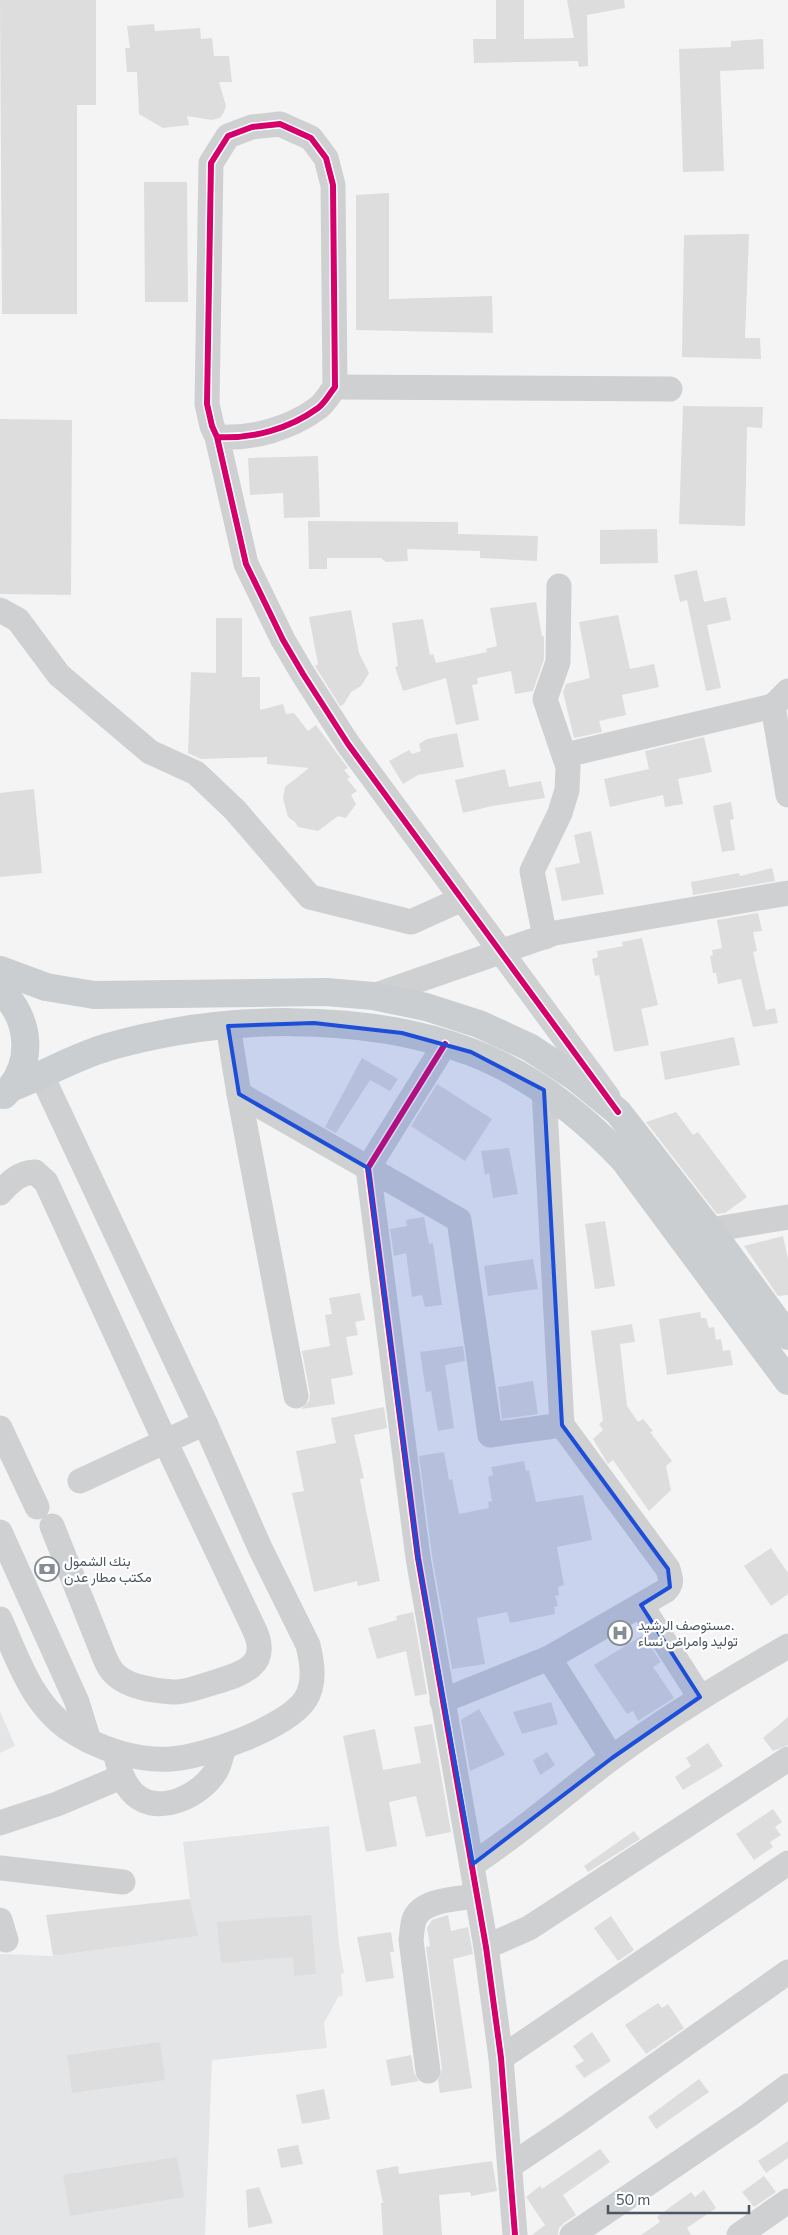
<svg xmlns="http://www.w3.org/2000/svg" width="788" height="2235" font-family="Commissioner,Vazirmatn,sans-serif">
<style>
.airport{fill:#e4e5e7}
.building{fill:#ddddde}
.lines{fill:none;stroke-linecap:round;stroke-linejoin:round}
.minor{stroke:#ced0d2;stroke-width:25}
.major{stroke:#caced1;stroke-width:28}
.cycleway-casing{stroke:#fff;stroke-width:9}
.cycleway{stroke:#d6006c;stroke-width:6}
.marked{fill:#1d4ed8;fill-opacity:0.2;stroke:#1d4ed8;stroke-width:4;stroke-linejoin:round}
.labels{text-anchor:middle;stroke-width:4.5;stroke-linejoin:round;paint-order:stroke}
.poi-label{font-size:14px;fill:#4a5661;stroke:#fff;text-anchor:start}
</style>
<rect width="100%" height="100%" fill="#f4f4f4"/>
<g class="airport">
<polygon points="0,1711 15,1746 0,1753"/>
<polygon points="329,1826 339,1944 344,1973 341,1974 343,1995 338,1997 324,2023 327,2048 212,2060 205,2235 0,2235 0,1954 53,1956 197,1936 190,1899 183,1842"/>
</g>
<g class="building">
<polygon points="0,0 96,0 96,105 77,105 77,314 2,314"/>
<polygon points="496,0 524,0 524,39 574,38 567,0 624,0 625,8 587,15 588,66 579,67 578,61 474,63 473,39 496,39"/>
<polygon points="154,24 155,31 200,28 201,39 212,38 214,56 229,56 232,82 219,82 226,106 224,112 220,118 212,120 187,116 189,125 163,128 139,114 137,72 127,72 125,48 130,48 127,26"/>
<polygon points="763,39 764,69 720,71 724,171 683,172 679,49 731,47 731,41"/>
<polygon points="144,182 187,182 188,302 145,302"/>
<polygon points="389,193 389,299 492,296 493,333 356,330 356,195"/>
<polygon points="749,234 745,338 760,338 761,359 682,357 684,235"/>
<polygon points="683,406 763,407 762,428 747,427 745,526 679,524"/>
<polygon points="0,419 72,420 71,595 0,594"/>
<polygon points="318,456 320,517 284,518 283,493 250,495 248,458"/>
<polygon points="308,521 458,522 458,534 538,536 537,561 480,558 480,551 407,549 408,561 386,562 381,558 327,558 327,569 309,569"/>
<polygon points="657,529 658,563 600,564 600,530"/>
<polygon points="697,570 704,602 726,597 731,620 707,625 721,688 706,691 687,600 680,602 674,575"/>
<polygon points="536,602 542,636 544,636 544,659 533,691 515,694 511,671 477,678 478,684 472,685 479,720 456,725 446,678 403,691 395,667 398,666 392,623 423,619 430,655 433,654 436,663 487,652 486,649 497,646 490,608"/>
<polygon points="351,610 359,653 369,673 361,686 351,692 344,704 340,706 315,666 318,664 309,617"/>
<polygon points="618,615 630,669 654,664 659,687 622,695 626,715 599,721 602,732 574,738 563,692 566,684 590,678 579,622"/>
<polygon points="216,618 242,618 242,677 260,677 260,710 283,704 286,714 294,713 308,731 316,725 348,768 344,770 350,777 347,779 357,791 351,795 356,804 346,818 338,816 318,831 298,827 295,822 288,817 283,798 285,787 309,768 267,764 267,757 201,759 188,753 191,672 216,673"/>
<polygon points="457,733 464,767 418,775 403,784 389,761 409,750 412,754 421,751 419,744 427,739"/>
<polygon points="704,737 712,772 678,779 683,804 665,807 663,795 610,807 604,779 649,769 645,751"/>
<polygon points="505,769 509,787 541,781 545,798 492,806 463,813 455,780"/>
<polygon points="34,789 42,873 0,877 0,793"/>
<polygon points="731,802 734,819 730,820 735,850 722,852 713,806"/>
<polygon points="591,831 604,894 562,901 555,868 580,863 574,835"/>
<polygon points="772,868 775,881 693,895 691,882 739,873 740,876"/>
<polygon points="758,913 762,931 753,932 757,951 753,952 766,1010 775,1008 778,1023 753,1027 741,979 718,984 716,973 713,973 710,956 713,955 712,950 722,948 717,920"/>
<polygon points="642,938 658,1005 641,1009 649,1045 614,1052 599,975 595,976 592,959 598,957 597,951 623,946 622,942"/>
<polygon points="734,1037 740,1065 665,1080 660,1052"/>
<polygon points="362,1058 398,1079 390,1091 370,1080 336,1133 325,1127"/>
<polygon points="437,1084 492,1119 465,1161 411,1126"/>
<polygon points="676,1112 693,1135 698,1132 747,1197 725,1213 717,1214 646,1122"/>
<polygon points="509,1148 518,1194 493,1198 489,1173 485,1175 481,1151"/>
<polygon points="424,1217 429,1244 433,1243 442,1305 425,1307 422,1295 412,1297 406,1253 394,1256 390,1229 407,1226 406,1220"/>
<polygon points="605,1221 615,1286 595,1289 585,1224"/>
<polygon points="783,1236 788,1259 788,1295 778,1296 744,1246"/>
<polygon points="533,1259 538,1289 488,1296 484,1266"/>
<polygon points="360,1293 365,1320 355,1322 358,1335 346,1337 353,1375 331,1379 335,1404 301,1409 309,1401 310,1394 302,1351 330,1346 325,1315 332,1314 329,1298"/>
<polygon points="700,1312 701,1318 706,1318 709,1328 714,1327 716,1340 721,1339 723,1351 730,1350 733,1365 667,1375 659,1319"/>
<polygon points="632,1324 635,1342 620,1344 627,1406 638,1422 643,1419 653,1431 650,1432 672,1461 666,1466 671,1490 649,1511 613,1460 608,1464 593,1439 603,1430 599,1424 603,1421 591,1331"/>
<polygon points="463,1346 465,1361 445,1365 454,1428 438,1431 431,1391 426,1392 420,1352"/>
<polygon points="533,1381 538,1414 502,1419 498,1387"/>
<polygon points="384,1407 387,1428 354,1435 364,1478 360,1479 380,1581 358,1586 357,1581 314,1592 292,1493 304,1491 296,1451 336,1443 331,1418"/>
<polygon points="444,1452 449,1480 452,1479 459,1514 489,1508 488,1502 492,1501 488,1477 493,1475 491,1467 524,1461 526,1471 529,1470 536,1502 583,1495 592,1540 557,1547 564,1585 558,1587 559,1595 555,1596 558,1606 554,1607 555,1614 510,1623 507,1612 477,1618 485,1664 452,1669 432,1556 419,1456"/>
<polygon points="771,1548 788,1573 788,1594 771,1606 744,1566"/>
<polygon points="413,1612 427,1694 415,1696 406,1651 377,1659 368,1628 397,1620 396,1616"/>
<polygon points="643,1635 661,1662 653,1667 674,1698 638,1721 633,1711 627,1714 594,1665"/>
<polygon points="551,1702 558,1724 522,1734 513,1712"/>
<polygon points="479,1709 505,1755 470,1771 461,1720"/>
<polygon points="788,1717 788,1745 773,1751 763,1738"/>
<polygon points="432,1724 451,1832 426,1837 416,1796 389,1802 397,1846 366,1852 343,1736 375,1729 383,1770 421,1763 414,1727"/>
<polygon points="708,1743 723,1766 683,1790 675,1777 691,1766 686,1758"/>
<polygon points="547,1752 555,1765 540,1775 533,1760"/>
<polygon points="773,1809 782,1822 775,1827 781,1835 770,1842 773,1847 754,1860 736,1834"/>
<polygon points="634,1831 640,1839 588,1872 584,1866"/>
<polygon points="190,1899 198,1936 53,1956 46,1915"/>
<polygon points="311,1915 316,1974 294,1976 293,1957 221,1963 217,1922"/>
<polygon points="448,1915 451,1931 468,1927 472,1949 473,1954 453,1959 472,2088 440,2093 438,2080 442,2069 426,1947 430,1946 427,1928 432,1920"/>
<polygon points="611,1916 634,1950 618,1961 594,1928"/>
<polygon points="391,1932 394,1952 390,1952 394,1978 366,1982 357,1937"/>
<polygon points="658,2003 662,2008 668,2004 684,2028 646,2054 625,2025"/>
<polygon points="592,2032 611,2061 584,2078 575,2066 584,2061 573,2046"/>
<polygon points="160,2042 165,2080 72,2093 67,2055"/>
<polygon points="411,2055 414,2073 419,2081 391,2086 386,2060"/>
<polygon points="699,2079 709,2092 656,2129 648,2117"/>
<polygon points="324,2089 330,2119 302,2124 296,2095"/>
<polygon points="788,2141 788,2158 766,2173 758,2161"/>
<polygon points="298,2145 303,2164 281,2168 277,2149"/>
<polygon points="600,2149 610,2162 563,2195 576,2215 564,2223 559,2228 558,2235 532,2235 545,2225 526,2197 540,2186 542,2189"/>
<polygon points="177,2157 184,2197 70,2216 63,2175"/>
<polygon points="492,2161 497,2191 471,2196 470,2192 439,2195 442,2235 383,2235 381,2203 383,2203 376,2170 398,2166 399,2174"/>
<polygon points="764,2176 776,2192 754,2207 742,2192"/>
<polygon points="259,2187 273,2223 248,2228 246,2190"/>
<polygon points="704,2190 716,2208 687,2228 691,2235 641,2235 660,2222 657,2217 691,2192 695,2197"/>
</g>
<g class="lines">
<g class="minor">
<polyline points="335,387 670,389"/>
<path d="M217,437C253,439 289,429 318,408C325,403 330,393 335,387L333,185L326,158L311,138L280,124L252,127L228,136L211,163L207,404L212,426L217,437L246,564L283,640L303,674L348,744L608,1097"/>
<polyline points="0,610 18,620 59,675 150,752 196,773 235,810 310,897 411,922 462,899"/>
<polyline points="788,691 773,706 788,795"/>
<polyline points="566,755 773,706"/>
<polyline points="545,937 532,871 560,813 567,790 568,767 545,699 558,662 559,586"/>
<polyline points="373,996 555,933 788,893"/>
<polyline points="228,1026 239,1094 296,1396"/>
<polyline points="445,1044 368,1168 418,1558 486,1947 501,2058 515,2235"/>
<path d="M544,1090L562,1425L668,1569C671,1579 673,1584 665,1591L549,1658"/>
<polyline points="239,1094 459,1220 490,1435 562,1425"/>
<path d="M0,1193C11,1181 19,1173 35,1172L46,1182L165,1441L255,1631C271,1668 238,1675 209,1684C198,1687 184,1693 172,1692C155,1691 130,1687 117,1676C108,1669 104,1656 100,1646L52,1526"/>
<polyline points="710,1230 788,1217"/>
<polyline points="0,1428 37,1507"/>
<polyline points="80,1481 205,1423"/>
<polyline points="0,1532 77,1702 89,1741"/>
<polyline points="641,1605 700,1697"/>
<path d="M0,1619C18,1660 32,1704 70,1730C99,1749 136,1761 171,1759C204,1757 286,1728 305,1700C316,1683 312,1662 308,1645L260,1548L205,1423L42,1076"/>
<polyline points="442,1701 549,1658 612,1758"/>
<path d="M115,1752C119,1768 122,1782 134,1794C159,1817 203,1795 217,1769C220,1763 222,1754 224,1747"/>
<polyline points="0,1823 57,1804 121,1777"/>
<path d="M473,1864C522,1832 565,1793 612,1758C668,1716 728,1681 788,1646"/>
<polyline points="0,1868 123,1882"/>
<polyline points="0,1920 6,1940"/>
<polyline points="486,1947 529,1928 788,1759"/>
<polyline points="501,2058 788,1863"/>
<path d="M428,2071L411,1940C412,1934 412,1926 414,1920C421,1899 458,1899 477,1896"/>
<polyline points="510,2166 571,2125 788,1972"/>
<polyline points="572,2235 749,2115 788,2086"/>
<polyline points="739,2235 788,2201"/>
</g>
<g class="major">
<polyline points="0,970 46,987 94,995 326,992 373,996 426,1007 479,1024 529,1047 575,1077 618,1112 710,1230 788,1336"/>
<path d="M0,990C31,1018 35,1065 4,1095"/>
<path d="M11,1088C44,1075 74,1057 108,1047C219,1015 362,1011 471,1052C530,1075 581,1114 624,1160L788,1381"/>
</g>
<defs>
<g id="cycleway">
<path d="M217,437C253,439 289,429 318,408C325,403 330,393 335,387L333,185L326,158L311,138L280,124L252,127L228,136L211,163L207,404L212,426L217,437L246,564L283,640L303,674L348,744L618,1112"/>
<polyline points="445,1044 368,1168 418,1558 486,1947 501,2058 515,2235"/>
</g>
</defs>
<use href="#cycleway" class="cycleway-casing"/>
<use href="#cycleway" class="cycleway"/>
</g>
<path class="marked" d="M314,1023L402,1033L471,1052L544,1090L562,1425L668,1569L670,1587L641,1605L700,1697L612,1758L473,1864L418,1558L368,1168L239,1094L228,1026Z"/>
<defs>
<symbol id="bank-ring" viewBox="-11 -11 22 22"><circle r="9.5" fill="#fff" stroke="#868d94" stroke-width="1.5"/><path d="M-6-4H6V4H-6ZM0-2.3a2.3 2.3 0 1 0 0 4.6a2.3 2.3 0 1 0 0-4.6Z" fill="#868d94"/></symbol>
<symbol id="hospital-ring" viewBox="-11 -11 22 22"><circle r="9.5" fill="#fff" stroke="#868d94" stroke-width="1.5"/><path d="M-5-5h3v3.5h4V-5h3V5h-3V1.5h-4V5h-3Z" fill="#868d94"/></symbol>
</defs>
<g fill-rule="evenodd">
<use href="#bank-ring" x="33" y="1555" width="28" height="28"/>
<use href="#hospital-ring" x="606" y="1619" width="28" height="28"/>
</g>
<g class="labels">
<g class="poi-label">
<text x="64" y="1566">بنك الشمول<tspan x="64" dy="16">مكتب مطار عدن</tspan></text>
<text x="638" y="1630">مستوصف الرشيد.<tspan x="638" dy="16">توليد وامراض نساء</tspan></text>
</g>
</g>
<path d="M608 2205v8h141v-8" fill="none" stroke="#4a5661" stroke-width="2.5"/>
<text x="616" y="2205" font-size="15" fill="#4a5661" stroke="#ffffff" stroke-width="4" paint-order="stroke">50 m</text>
</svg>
